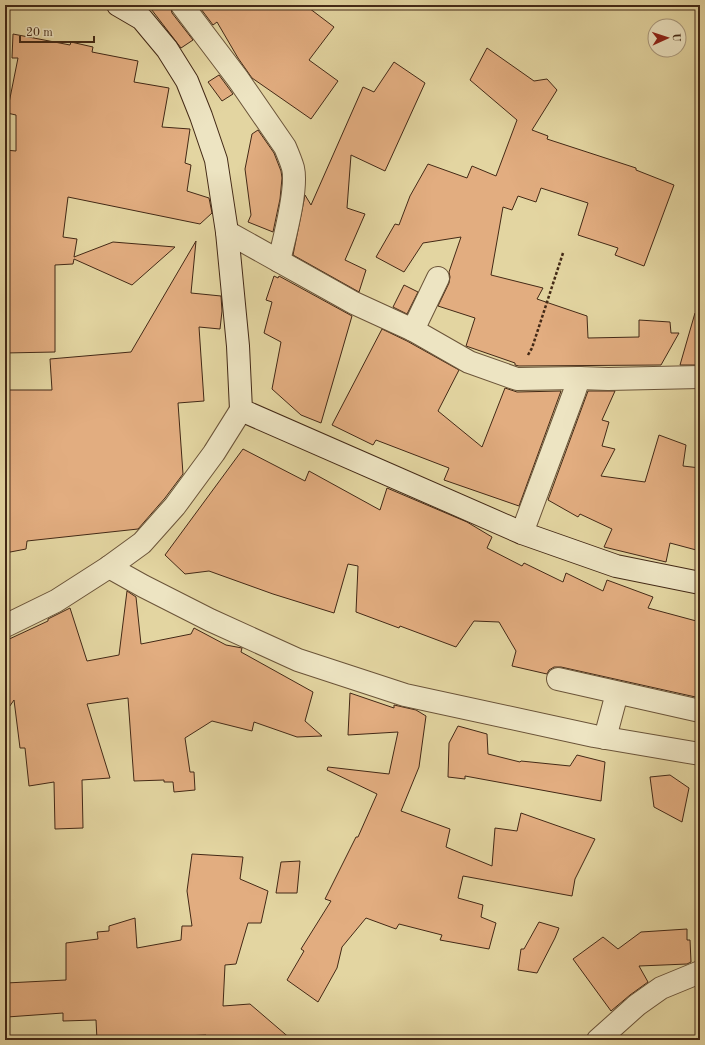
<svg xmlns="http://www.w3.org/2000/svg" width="705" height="1045" font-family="'Old Standard TT',serif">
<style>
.building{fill:#e2ad80;stroke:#432916}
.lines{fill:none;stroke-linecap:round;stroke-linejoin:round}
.street-casing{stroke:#6b5439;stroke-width:24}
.secondary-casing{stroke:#432916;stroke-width:24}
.path{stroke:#432916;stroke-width:2.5;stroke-dasharray:3 2;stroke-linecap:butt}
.street{stroke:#ede4c2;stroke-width:22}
.secondary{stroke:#ede4c2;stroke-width:22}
</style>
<rect width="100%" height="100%" fill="#e3d5a1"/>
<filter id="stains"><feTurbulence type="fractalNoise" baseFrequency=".005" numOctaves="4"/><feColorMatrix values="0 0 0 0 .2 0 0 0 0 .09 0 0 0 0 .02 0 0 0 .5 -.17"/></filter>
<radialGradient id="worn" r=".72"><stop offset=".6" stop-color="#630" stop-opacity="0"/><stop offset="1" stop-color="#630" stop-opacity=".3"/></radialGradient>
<g class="building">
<polygon points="148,5 170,5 172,13 193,40 181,48"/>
<polygon points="198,5 305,5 334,27 309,60 338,81 311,119 252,78 238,58 217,22 213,25"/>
<polygon points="13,34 70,45 71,42 93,47 92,52 138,61 134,82 169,88 162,127 190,129 185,163 191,165 187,191 209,198 212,213 200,224 68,197 63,237 77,239 74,257 113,242 175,247 132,285 74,259 73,264 55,265 55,352 5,353 5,150 16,151 16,115 7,113 18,58 12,58"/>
<polygon points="487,48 534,81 547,79 557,90 532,130 548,136 547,139 636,168 636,170 674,185 644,266 615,255 618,248 578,235 588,203 541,188 536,202 518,196 512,210 503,207 491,275 543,288 537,299 587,316 588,338 639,337 639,320 670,322 671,333 679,333 661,365 519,366 515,365 515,363 466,346 475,318 438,306 449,283 450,277 449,272 461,237 423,243 404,272 376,257 395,224 399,225 410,196 428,164 467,178 472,166 496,176 517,120 470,80"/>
<polygon points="394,62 425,83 385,171 351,155 347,208 365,214 345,260 366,270 359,292 293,255 305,195 311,205 363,87 374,92"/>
<polygon points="219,75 233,94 222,101 208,82"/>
<polygon points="258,130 274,153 281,171 282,178 280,199 273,232 248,222 251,215 245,169 252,134"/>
<polygon points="196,241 191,293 221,296 222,311 220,329 199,327 204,401 178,403 183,474 165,498 138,529 27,541 26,549 5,553 5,390 52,390 50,359 131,352"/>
<polygon points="274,276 278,278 279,276 352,316 321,423 301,415 272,389 281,342 264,333 272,302 266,300"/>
<polygon points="404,285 418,292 407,314 393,307"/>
<polygon points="695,313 700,314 700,365 680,365"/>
<polygon points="382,329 407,341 459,370 438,411 482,447 505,388 517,392 561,391 519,506 444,480 449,468 376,440 373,445 332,425"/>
<polygon points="588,391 615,391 602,420 609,422 602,446 615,449 601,476 645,482 659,435 686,445 683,466 700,468 700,551 670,543 666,562 604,547 612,529 580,514 578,517 548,500"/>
<polygon points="243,449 305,481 309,471 380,510 387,488 467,522 492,537 487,548 522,566 524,563 563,582 566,573 603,591 607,580 653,597 648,608 700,622 700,698 561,667 554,667 549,670 547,674 512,666 516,651 499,622 474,621 456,647 400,626 399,628 356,612 358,566 348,564 334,613 273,594 209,571 185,574 165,555"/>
<polygon points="127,591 136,597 141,644 191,634 194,628 226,645 242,648 241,652 313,692 305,721 322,736 297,737 254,722 252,731 212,721 185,738 190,772 194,772 195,790 174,792 173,782 164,782 164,780 134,781 128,698 87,704 110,778 82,780 83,828 55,829 54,782 29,786 25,748 20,748 14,700 5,713 5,641 48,621 48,619 70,608 87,661 119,655"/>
<polygon points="350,693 394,708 394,705 416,710 426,716 419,767 401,811 450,829 446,847 492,866 495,828 517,831 521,813 595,839 575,879 572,896 463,876 458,898 483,905 481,917 496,923 489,949 440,940 442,935 399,924 396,929 366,918 342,947 337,968 318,1002 287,980 304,951 301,949 331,901 325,899 356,837 358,837 377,794 327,770 328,767 389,774 398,732 348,735"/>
<polygon points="458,726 487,734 488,754 520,762 521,761 570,766 577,755 605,762 601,801 465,776 465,779 448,777 449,743"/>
<polygon points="670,775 689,788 682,822 654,807 650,777"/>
<polygon points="192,854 243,857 240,879 268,891 261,923 248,923 236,964 225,965 223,1006 250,1004 292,1040 202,1040 206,1035 139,1038 139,1040 97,1040 96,1020 63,1021 63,1013 7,1017 6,983 66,980 66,943 98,939 97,932 109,931 109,926 135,918 137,948 181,940 182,926 192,926 187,891"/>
<polygon points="300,861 297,893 276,893 281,862"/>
<polygon points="539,922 559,928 555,938 537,973 518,970 521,949 524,949"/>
<polygon points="687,929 687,940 690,940 691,962 687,964 639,966 648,982 630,995 611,1011 573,959 603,937 618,949 641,932"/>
</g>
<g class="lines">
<defs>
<g id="street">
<path d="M182,5L238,79L285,147C288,154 291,161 293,168C298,189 284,239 279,261"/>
<polyline points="227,232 354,303 413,330 469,362 517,379 579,378 608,379 700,377"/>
<polyline points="413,330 438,278"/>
<polyline points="522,533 574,393 579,378"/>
<polyline points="109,567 143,586 210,620 298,660 405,695 594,736 700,754"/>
<polyline points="5,626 56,601 109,567 142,543 175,506 214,453 241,410"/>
<polyline points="558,679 700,711"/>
<polyline points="605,738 617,693"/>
<polyline points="598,1040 637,1005 661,988 700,972"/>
</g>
<polyline id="secondary" points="118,5 142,19 167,49 187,81 201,116 216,160 227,232 238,346 241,410 522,533 616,566 700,583"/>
</defs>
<use href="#street" class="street-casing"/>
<use href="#secondary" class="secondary-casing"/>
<polyline class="path" points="528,355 532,348 563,253"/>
<use href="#street" class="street"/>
<use href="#secondary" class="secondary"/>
</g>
<rect width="705" height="1045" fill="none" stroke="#e3d5a1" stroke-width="20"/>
<rect x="6" y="6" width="693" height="1033" fill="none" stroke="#432916" stroke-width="2"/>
<rect x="10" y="10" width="685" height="1025" fill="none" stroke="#432916"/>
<g transform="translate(667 38) rotate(87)"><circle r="19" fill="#ede4c2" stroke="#a9997d"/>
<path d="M0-3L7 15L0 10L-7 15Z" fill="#8f2418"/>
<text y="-6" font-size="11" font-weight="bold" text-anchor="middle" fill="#432916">U</text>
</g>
<path d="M20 36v6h74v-6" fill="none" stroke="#432916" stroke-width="2"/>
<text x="26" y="36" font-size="12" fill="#432916" stroke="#ede4c2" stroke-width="3" paint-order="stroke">20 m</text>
<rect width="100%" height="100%" filter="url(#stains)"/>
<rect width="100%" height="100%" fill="url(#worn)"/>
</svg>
